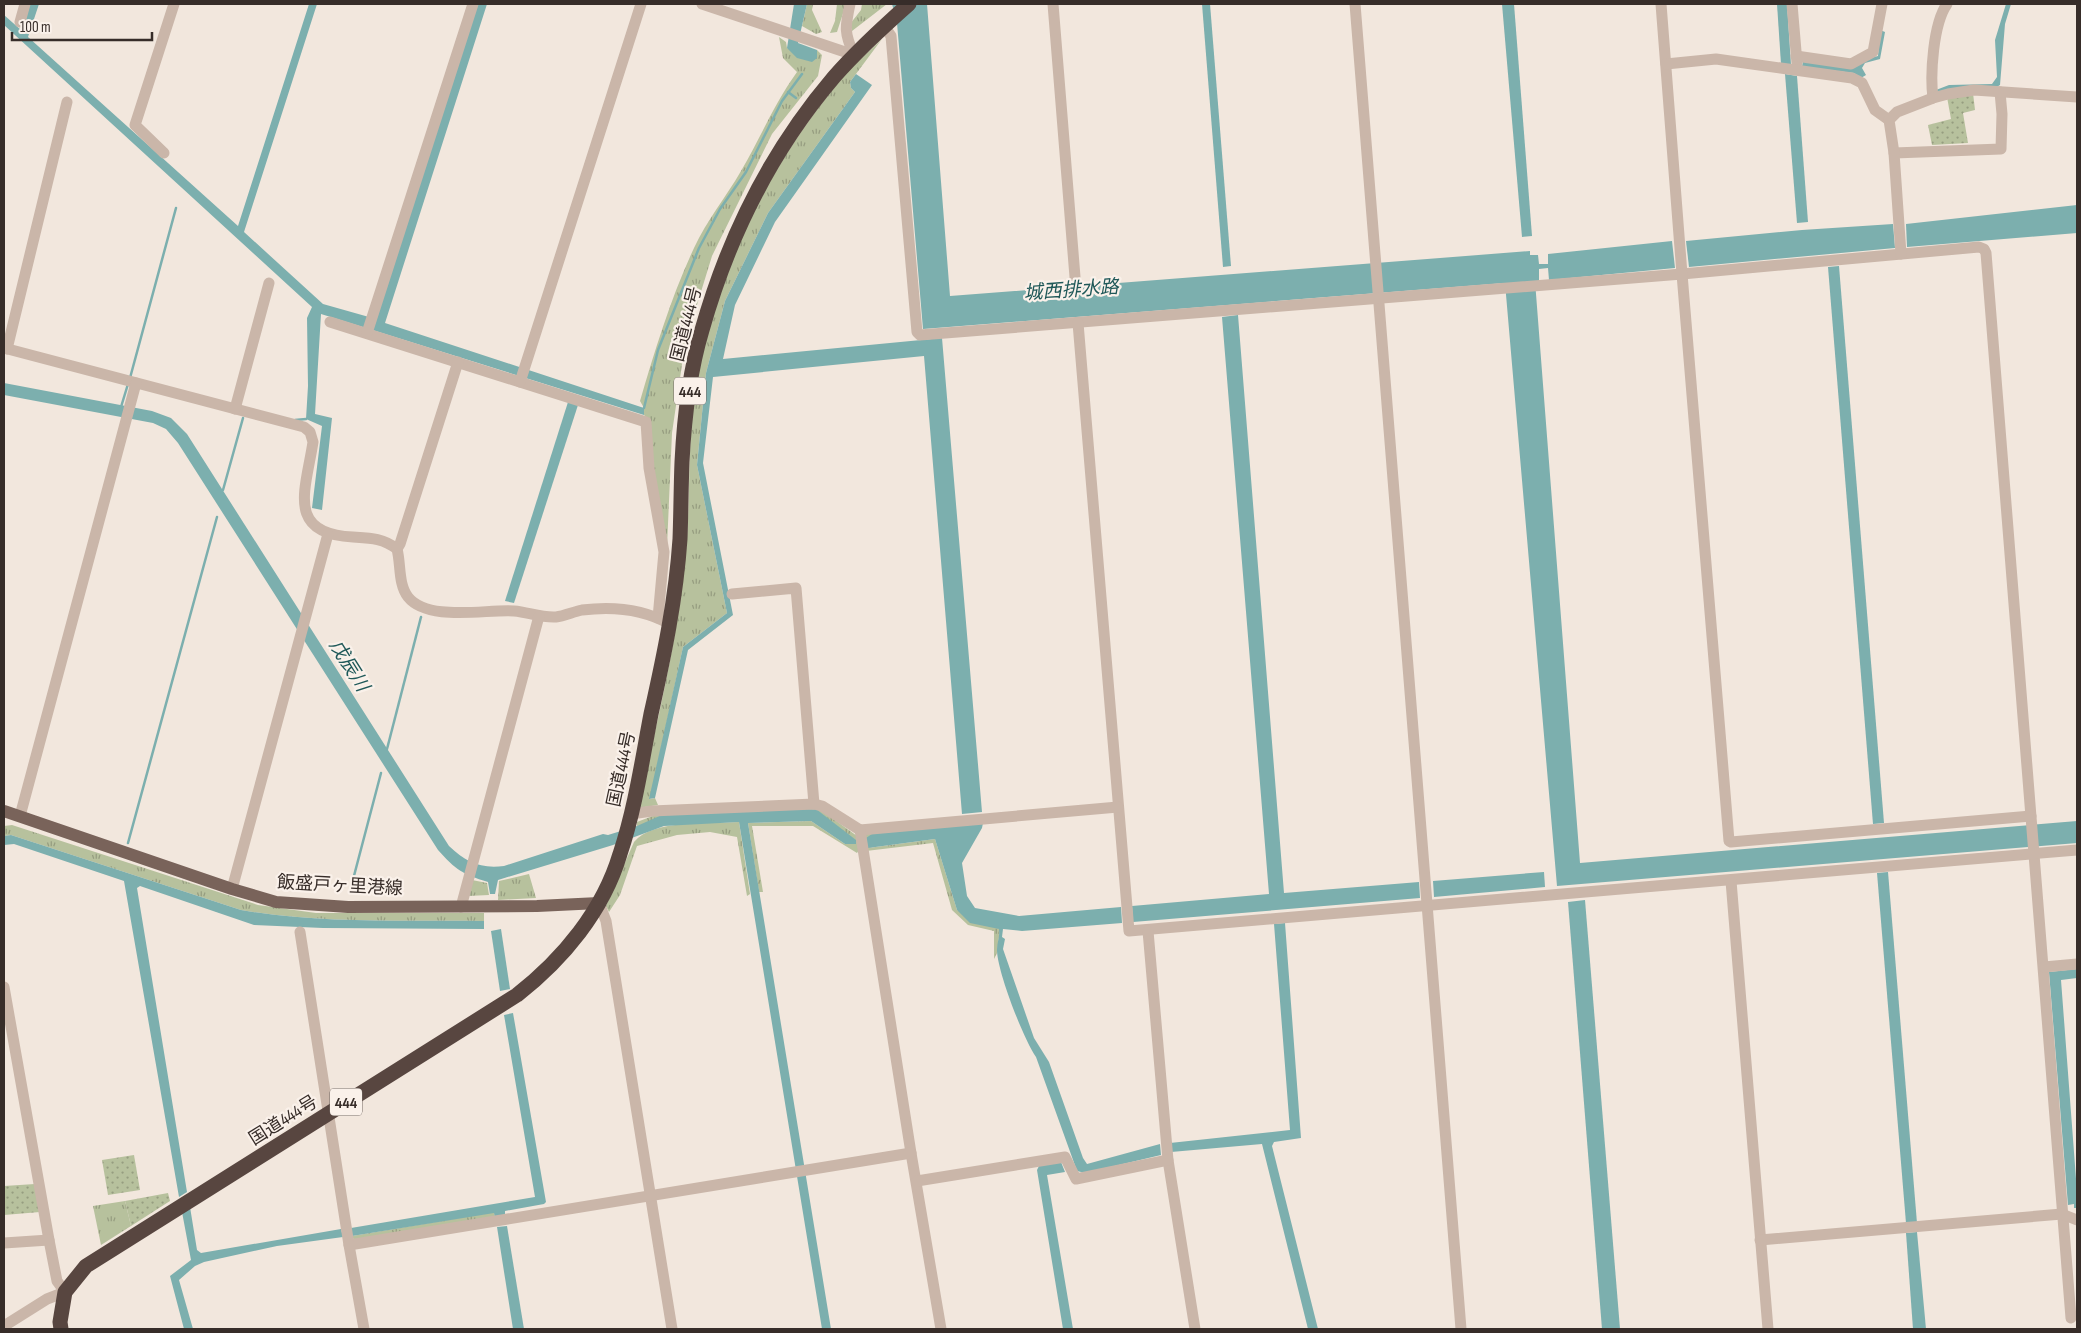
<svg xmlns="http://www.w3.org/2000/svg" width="2081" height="1333" font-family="'Sofia Sans Condensed','Noto Sans JP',sans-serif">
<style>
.grass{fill:url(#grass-tufts)}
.garden{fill:url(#garden-dots)}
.water{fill:#7cafae}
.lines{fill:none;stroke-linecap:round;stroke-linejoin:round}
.stream{stroke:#7cafae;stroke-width:2.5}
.minor{stroke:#cab6a9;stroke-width:11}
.major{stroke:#79635a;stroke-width:12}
.highway{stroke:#584640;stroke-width:15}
.labels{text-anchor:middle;stroke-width:4.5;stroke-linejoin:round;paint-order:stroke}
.shield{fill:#faf1ea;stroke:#726863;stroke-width:1}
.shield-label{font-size:16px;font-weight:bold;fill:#372d29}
.street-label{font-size:18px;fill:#372d29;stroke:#faf1ea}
.water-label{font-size:19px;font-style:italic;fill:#1f5858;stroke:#faf1ea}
</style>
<defs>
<pattern id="grass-tufts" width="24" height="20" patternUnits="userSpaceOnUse" patternTransform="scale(1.25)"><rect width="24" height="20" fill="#b7c19d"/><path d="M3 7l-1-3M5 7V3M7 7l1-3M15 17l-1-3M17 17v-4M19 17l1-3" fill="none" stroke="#969d80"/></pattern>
<pattern id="garden-dots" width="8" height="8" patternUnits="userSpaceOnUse" patternTransform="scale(1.25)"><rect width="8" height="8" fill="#b7c19d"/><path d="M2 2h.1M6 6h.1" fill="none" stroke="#969d80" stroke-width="1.8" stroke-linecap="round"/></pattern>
</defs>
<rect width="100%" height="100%" fill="#f2e7dd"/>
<g class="grass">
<polygon points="807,4 813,4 812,10 822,32 816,34 802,26"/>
<polygon points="837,4 846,4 837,32 830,33 835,21"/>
<polygon points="862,4 887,4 852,31 850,24 861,10"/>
<path d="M779,37L786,42L787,48L817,58V50L822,55L818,76L772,134L712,256L685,344L672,433L667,547L653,471L650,421L644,415V408L640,401C655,350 671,297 694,248C707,220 726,197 741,171C761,137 774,104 797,72L783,58Z"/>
<path d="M882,39L850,82L851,88L855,92L768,213L725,301L706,373L697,465L727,613L683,647L650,799L655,798L658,805L638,808C656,726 677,643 685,559C691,507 687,454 694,401C709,282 765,172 840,80C852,65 868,53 882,39Z"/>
<polygon points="817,807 857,836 859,850 857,853 813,826 752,826 763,892 759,892 748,823 811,821 845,844 856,844 855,840 815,809 637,826 637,822 663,812"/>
<polygon points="983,821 868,848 935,839 957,910 1000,929 997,953 994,959 994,931 968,925 952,910 933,843 866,851 864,832"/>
<path d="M739,822L750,894L747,896L737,837L710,832L677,835L637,846L620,895L609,912L606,906L634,842C653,819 710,824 739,822Z"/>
<path d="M12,825L258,905L316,913H484V921C403,920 321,924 241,910L11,835L4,836V826Z"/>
<polygon points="529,874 536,898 498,900 499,881"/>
<polygon points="472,880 487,883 489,895 468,896"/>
<polygon points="125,1201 131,1226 101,1245 93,1206"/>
<polygon points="494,1212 495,1218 354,1240 352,1236"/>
</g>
<g class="garden">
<polygon points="1973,93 1975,110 1963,113 1968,143 1932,145 1928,125 1951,119 1947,97"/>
<polygon points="134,1155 140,1190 108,1195 102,1160"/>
<polygon points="35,1184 40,1212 4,1215 4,1186"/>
<polygon points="168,1193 170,1201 131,1226 125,1201"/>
</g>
<g class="water">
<polygon points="30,4 39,4 28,37 238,226 309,4 317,4 244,232 323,304 376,319 477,4 487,4 385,323 644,408 644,415 321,314 315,414 332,418 322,510 312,508 322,426 306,419 308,386 307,318 312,307 4,25 4,15 21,30"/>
<polygon points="794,4 807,4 798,43 817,50 817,58 812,62 797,58 787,48"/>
<polygon points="892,4 927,4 950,296 1530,251 1530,255 1538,255 1539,264 1548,264 1548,254 1672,241 1675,268 1549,280 1548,268 1539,269 1539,281 1535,281 1580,863 2077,821 2077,843 1557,886 1505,283 923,329 897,23"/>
<polygon points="1202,4 1210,4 1231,266 1223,267"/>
<polygon points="1502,4 1514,4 1532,236 1522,237"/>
<polygon points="1777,4 1787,4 1791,65 1781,64"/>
<polygon points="2006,4 2011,4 2005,24 2000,85 1995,88 1937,93 1936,90 1949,85 1992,84 1997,77 1995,40"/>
<polygon points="1880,30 1885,32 1880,59 1865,63 1862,68 1866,75 1861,78 1854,73 1802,67 1803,61 1862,60 1878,56"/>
<polygon points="856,74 872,85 775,222 735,305 723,359 942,338 982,812 962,814 924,356 713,377 703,463 733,615 688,650 655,798 649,799 683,647 727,613 697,465 706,373 725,301 768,213 855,92 851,88 850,82"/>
<polygon points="1785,74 1797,76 1808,222 1797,223"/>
<polygon points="2077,205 2077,233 1907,247 1906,224"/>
<polygon points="1893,224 1895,248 1689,267 1686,241 1802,230"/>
<polygon points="1839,266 1884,823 1873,824 1828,267"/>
<polygon points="1238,315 1284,893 1419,882 1420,898 1133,922 1132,906 1269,894 1222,317"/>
<path d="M4,383L152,411L171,418L187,434L449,846C466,862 480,869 504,866L603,834L608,835L637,826L664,814L816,809L856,840V844H845L811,821L748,823L831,1329H822L739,822L664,826L613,845L498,880L495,894H490L488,882C462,874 456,870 438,850L178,443L166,429L153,423L4,395Z"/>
<polygon points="568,402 578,405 514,603 505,601"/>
<path d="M983,823L982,828L962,863L967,896L975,908L1019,916L1121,907L1122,923L1022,931L1003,929L1002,937L1005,939L1003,949L1034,1038L1049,1062L1083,1158L1087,1164L1160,1144L1161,1155L1085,1173L1077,1171L1036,1057C1023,1038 998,973 997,951C997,942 1000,937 999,929L970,923L957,910L935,839L868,848L866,838L872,834Z"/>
<path d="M11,835L241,910C321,924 403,920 484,921V929L323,928L254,925L140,886L137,888L187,1192L179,1197L124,881L14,844L4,845V836Z"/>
<polygon points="1544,872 1545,887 1434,897 1433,881"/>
<polygon points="1888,872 1917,1223 1906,1223 1877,873"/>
<polygon points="1585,900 1620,1329 1602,1329 1568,902"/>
<polygon points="1285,923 1301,1138 1274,1142 1272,1146 1318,1329 1308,1329 1262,1144 1171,1152 1170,1143 1290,1130 1274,924"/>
<polygon points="501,929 510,989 500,991 491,931"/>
<polygon points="2077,969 2077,978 2061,980 2077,1192 2077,1208 2074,1208 2074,1204 2068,1205 2049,972"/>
<polygon points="513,1013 546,1202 544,1204 505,1211 505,1216 495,1218 494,1213 352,1236 351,1228 535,1197 504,1015"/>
<polygon points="1061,1162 1065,1172 1047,1175 1073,1329 1063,1329 1037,1170 1039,1166"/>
<polygon points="190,1207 197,1250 201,1253 341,1229 343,1237 277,1246 204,1262 195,1266 179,1280 193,1329 184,1329 170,1276 191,1260 182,1212"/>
<polygon points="507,1226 524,1329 513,1329 497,1227"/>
<polygon points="1917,1232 1926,1329 1913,1329 1906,1233"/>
</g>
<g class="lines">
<g class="stream">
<polyline points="788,92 796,98"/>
<polyline points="130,378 176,208"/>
<polyline points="121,407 128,384"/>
<polyline points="644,408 658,350 699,248 720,209 746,172 782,101 802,74"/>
<polyline points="295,420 306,419"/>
<polyline points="223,490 243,418"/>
<polyline points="387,749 421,617"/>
<polyline points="128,843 217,517"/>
<polyline points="350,891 381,773"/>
</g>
<g class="minor">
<polyline points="702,4 854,55"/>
<path d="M850,4C845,27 844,33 854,55"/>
<polyline points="1053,4 1075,277"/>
<polyline points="1355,4 1461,1329"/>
<polyline points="1661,4 1682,274 1979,247 1984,249 1986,253 2071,1318"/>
<polyline points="1792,4 1797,63"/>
<polyline points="20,22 25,4"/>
<polyline points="884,26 891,36 917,332 920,335 1682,274 1729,841 1731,842 2031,816"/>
<polyline points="1796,56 1851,64 1873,52 1882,4"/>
<polyline points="1666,64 1716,59 1852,78 1862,83 1875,110 1889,120"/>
<path d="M1933,98C1930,75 1933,24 1947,4"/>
<polyline points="164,153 135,125 174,4"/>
<polyline points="1894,153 2001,149 2002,114 2000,92"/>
<polyline points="1901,254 1894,153 1889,120 1897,112 1933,98 1948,94 1974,90 2077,97"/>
<polyline points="330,322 646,422 649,468 664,552 658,618"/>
<polyline points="1078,323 1129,931 2077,850"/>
<polyline points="367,333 473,4"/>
<path d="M4,348L304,427L310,432L313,442C306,489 285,534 353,537C370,538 383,538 397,549C401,564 398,584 408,597C428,622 486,609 514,611C528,612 541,618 556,617C564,616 573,612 582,610C613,606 643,609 670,624"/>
<polyline points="7,349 67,102"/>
<polyline points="520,382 641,4"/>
<polyline points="235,409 269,283"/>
<polyline points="397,549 400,544 458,362"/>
<polyline points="732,594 796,588 814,804"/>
<polyline points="631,814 652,811 814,804 822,806 860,830 1118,807"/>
<polyline points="20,816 136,383"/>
<polyline points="860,830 911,1153 941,1329"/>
<polyline points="1731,881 1768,1329"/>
<polyline points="232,889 328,534"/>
<polyline points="599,903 606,921 672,1329"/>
<polyline points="461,907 539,616"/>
<polyline points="1148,931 1168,1160 1195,1329"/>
<polyline points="300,932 349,1245 911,1153"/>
<polyline points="2044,967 2077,964"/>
<polyline points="4,987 49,1240 57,1281 65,1292 47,1299 4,1326"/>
<polyline points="917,1181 1065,1157 1076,1179 1168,1160"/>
<polyline points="1760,1240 2062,1214 2077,1220"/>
<polyline points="4,1243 49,1240"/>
<polyline points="349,1245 364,1329"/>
</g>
<polyline class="major" points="4,811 232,889 276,902 348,907 537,906 599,903"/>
<path class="highway" d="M61,1329L60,1322L65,1292L86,1266L517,995C563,959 603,911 620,854C635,809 642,761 651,714C664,656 676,599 680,539C681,513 681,487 682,462C684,421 690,370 702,330C728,238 771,151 834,77C857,51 883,27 909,4"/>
</g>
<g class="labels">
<g class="shield">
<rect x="674" y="377.5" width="32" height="27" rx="4"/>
<rect x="330" y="1088.5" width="32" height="27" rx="4"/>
</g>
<g class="shield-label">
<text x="690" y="397">444</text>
<text x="346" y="1108">444</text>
</g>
<g class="street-label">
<text transform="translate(686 324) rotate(-76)" y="6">国道444号</text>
<text transform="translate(621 769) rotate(-78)" y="6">国道444号</text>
<text transform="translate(340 885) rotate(3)" y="6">飯盛戸ヶ里港線</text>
<text transform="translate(283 1120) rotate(-32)" y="6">国道444号</text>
</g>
<g class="water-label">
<text transform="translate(1071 289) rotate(-4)" y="7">城西排水路</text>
<text transform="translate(350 665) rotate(58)" y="7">戊辰川</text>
</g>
</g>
<rect width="2081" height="1333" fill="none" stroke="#372d29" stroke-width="10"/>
<path d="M12 32v8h140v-8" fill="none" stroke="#372d29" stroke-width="2.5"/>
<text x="20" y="32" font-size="15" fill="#372d29" stroke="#faf1ea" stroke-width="4" paint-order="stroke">100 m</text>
</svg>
